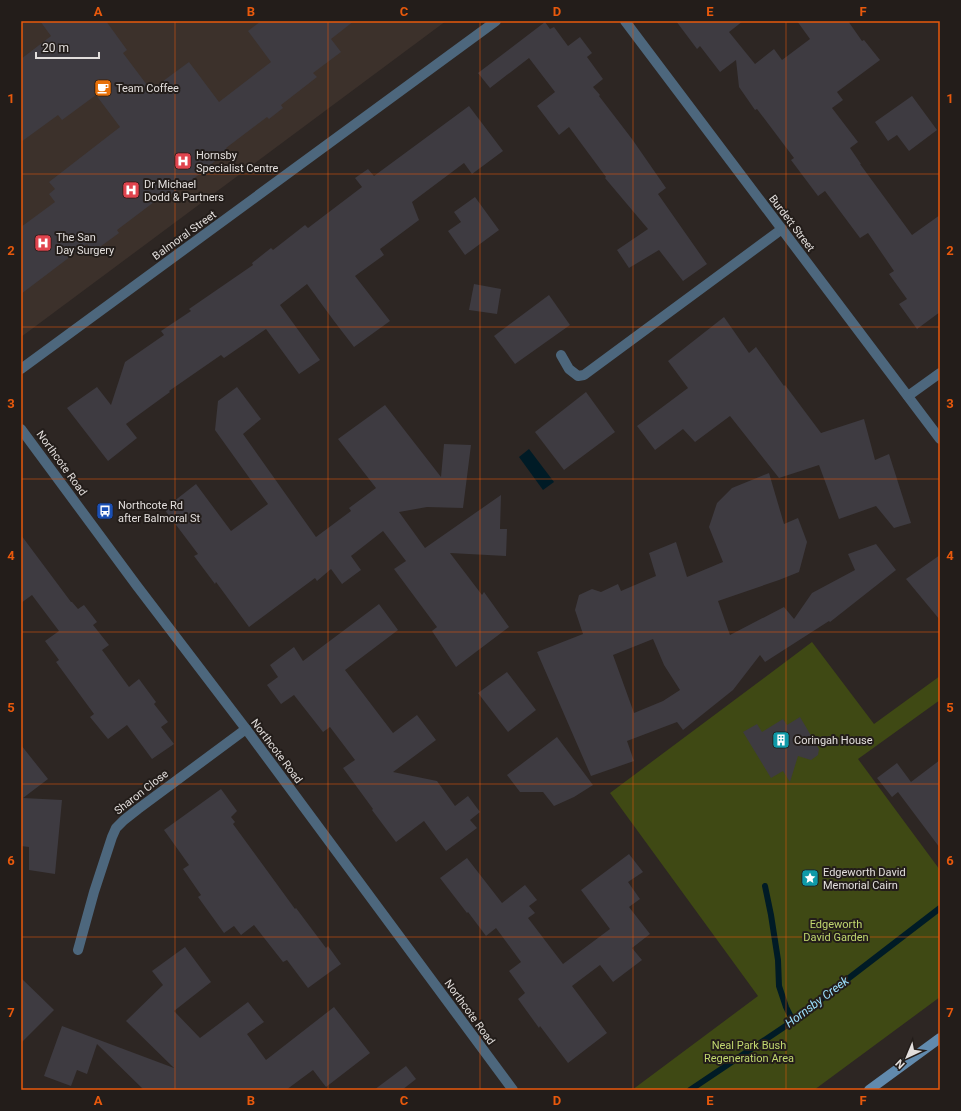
<svg xmlns="http://www.w3.org/2000/svg" width="961" height="1111" font-family="Roboto,sans-serif">
<style>
.built{fill:#3c312b}
.green{fill:#3f4914}
.water{fill:#001b26}
.lines{fill:none;stroke-linecap:round;stroke-linejoin:round}
.stream{stroke:#001b26;stroke-width:6}
.building{fill:#3e3b41;fill-rule:evenodd}
.lane{stroke:#4d677d;stroke-width:10}
.street{stroke:#4d677d;stroke-width:10}
.secondary{stroke:#618aad;stroke-width:10}
.grid{fill:none;stroke:#e8590c;stroke-width:1;stroke-opacity:0.55}
.labels{text-anchor:middle;stroke-width:4;stroke-linejoin:round;paint-order:stroke}
.poi-label{font-size:11px;fill:#e2dedc;stroke:#231d1a;text-anchor:start}
.street-label{font-size:11px;fill:#e2dedc;stroke:#231d1a}
.park-label{font-size:11px;fill:#c1d76f;stroke:#231d1a}
.water-label{font-size:12px;font-style:italic;fill:#9ce0fe;stroke:#231d1a}
.neatline{fill:none;stroke:#e8590c;stroke-width:1.5}
.grid-label{font-size:13px;text-anchor:middle;font-weight:bold;fill:#e8590c}
</style>
<rect width="100%" height="100%" fill="#2d2623"/>
<polygon class="built" points="21,21 446,21 21,337"/>
<polygon class="green" points="812,642 874,724 940,676 940,700 858,759 940,870 940,997 814,1090 632,1090 758,996 610,793"/>
<polygon class="water" points="529,449 554,482 543,490 519,457"/>
<g class="lines">
<g class="stream">
<polyline points="765,886 771,915 778,960 779,986 786,1007 793,1021"/>
<polyline points="690,1090 793,1021 940,908"/>
</g>
</g>
<g class="building">
<polygon points="40,21 106,21 127,50 123,53 147,85 151,82 155,87 189,62 219,102 271,62 248,31 261,21 354,21 331,39 341,52 313,73 317,77 281,105 283,108 269,119 267,117 226,148 228,151 210,165 211,166 169,196 166,193 117,230 119,233 93,252 87,244 21,294 21,227 55,202 49,194 55,189 49,182 120,127 96,95 62,120 58,115 21,142 21,59 51,36"/>
<polygon points="676,21 743,21 729,32 755,64 774,49 782,60 810,39 797,21 848,21 862,41 864,40 880,60 837,92 843,100 832,108 858,142 850,148 861,164 860,164 912,235 940,215 940,312 917,329 899,304 907,299 889,274 894,271 868,233 860,238 825,191 818,196 791,160 794,158 757,109 755,110 739,87 736,60 720,72 700,46 697,49"/>
<polygon points="545,22 550,29 554,27 568,46 580,37 592,53 587,57 603,79 593,87 600,95 599,96 632,139 666,188 658,194 707,264 683,281 659,250 629,268 617,250 648,229 605,178 606,177 569,127 559,135 537,106 555,92 529,58 490,88 478,73"/>
<polygon points="912,96 937,130 909,151 897,135 888,141 875,122"/>
<polygon points="469,106 503,151 472,174 464,163 412,202 419,220 380,249 384,255 355,276 390,321 354,347 334,321 307,284 280,305 320,360 299,374 266,329 224,358 221,355 169,391 170,392 126,424 137,438 108,461 67,408 97,387 111,405 125,362 164,335 161,331 191,311 189,309 253,265 252,263 271,248 273,250 305,225 308,228 362,187 355,178 368,169 374,176"/>
<polygon points="475,197 499,230 465,255 448,231 461,222 454,212"/>
<polygon points="474,284 501,289 497,314 469,310"/>
<polygon points="549,295 570,325 515,364 494,336"/>
<polygon points="724,317 749,353 756,347 784,386 785,385 821,433 864,419 875,460 889,454 911,523 894,528 876,506 839,519 819,465 779,478 730,416 695,442 683,429 655,450 637,426 688,388 668,361"/>
<polygon points="237,387 261,419 243,434 316,537 351,511 349,508 376,488 338,439 385,405 441,477 444,444 471,445 463,508 427,507 399,512 425,548 501,495 500,529 507,529 506,556 450,553 482,595 484,592 509,627 456,667 432,631 437,627 394,569 406,561 383,531 351,556 361,570 342,584 331,569 317,581 315,578 249,627 216,582 215,584 194,556 198,554 164,509 196,484 231,531 268,504 215,430 218,401"/>
<polygon points="586,392 615,432 564,470 535,432"/>
<path d="M769,473L784,524L798,518L807,542L799,572L779,580L718,601L730,635L784,607L794,619L812,593L855,570L848,554L876,544L896,570L830,622L829,621L765,662L760,655L733,690L683,730L677,722L627,741L634,761L591,776L537,652L583,634L575,610L579,595L592,589L601,592L618,584L621,591L656,576L649,553L676,542L687,577L723,562L709,527L717,503L732,488ZM653,639L664,665L680,690L663,701L634,713L613,655Z"/>
<polygon points="21,535 71,602 72,602 78,609 84,605 97,622 93,625 109,645 102,650 129,687 139,679 156,702 154,704 168,722 161,727 174,744 152,759 127,725 108,739 90,717 94,714 56,662 59,660 45,641 59,631 32,595 21,603"/>
<polygon points="940,555 940,620 906,579"/>
<polygon points="379,604 398,630 345,670 393,733 417,715 436,740 393,772 437,781 455,806 468,796 480,812 470,820 477,828 446,851 424,821 396,842 372,810 373,809 343,768 355,760 330,727 323,732 294,695 281,704 267,685 278,677 270,665 294,647 303,661"/>
<polygon points="507,672 536,710 508,732 478,693"/>
<polygon points="800,717 819,749 818,755 811,760 798,756 790,782 783,771 771,778 743,732 757,724 762,732 783,719 787,725"/>
<polygon points="557,737 593,785 574,797 554,806 543,792 520,792 507,775"/>
<polygon points="21,745 48,779 23,798 62,800 55,874 29,870 29,847 21,846"/>
<polygon points="940,760 940,848 898,792 892,797 877,778 897,763 911,782"/>
<polygon points="221,789 237,811 231,817 235,822 233,824 295,909 296,908 326,948 328,946 341,964 308,988 287,960 283,962 254,925 241,935 234,926 224,933 198,897 201,895 183,869 189,865 164,830"/>
<polygon points="629,854 643,872 628,882 640,899 629,907 650,934 632,948 642,960 613,982 600,965 572,986 607,1033 568,1063 540,1026 539,1028 518,999 525,993 509,971 521,962 496,928 486,936 468,912 467,913 440,878 467,858 502,903 525,885 537,900 529,906 535,913 528,918 563,964 610,929 581,890"/>
<polygon points="185,947 211,982 174,1011 200,1038 248,1002 264,1022 247,1034 266,1060 334,1007 370,1053 326,1087 313,1070 286,1090 144,1090 97,1044 87,1074 77,1070 71,1086 44,1076 62,1026 174,1068 126,1021 163,985 152,971"/>
<polygon points="21,978 54,1010 21,1043"/>
<polygon points="406,1066 416,1079 402,1090 374,1090"/>
</g>
<g class="lines">
<polyline class="lane" points="561,355 569,369 578,376 584,375 782,229"/>
<g class="street">
<polyline points="625,21 940,439"/>
<polyline points="21,369 496,21"/>
<polyline points="908,396 940,373"/>
<polyline points="21,429 137,586 246,729 513,1090"/>
<polyline points="78,950 94,892 112,837 116,828 124,820 138,809 246,729"/>
</g>
<polyline class="secondary" points="869,1090 940,1038"/>
</g>
<path class="grid" d="M175,21V1090M328,21V1090M480,21V1090M633,21V1090M786,21V1090M21,174H940M21,327H940M21,479H940M21,632H940M21,784H940M21,937H940"/>
<defs>
<symbol id="cafe-square" viewBox="-11 -11 22 22"><rect x="-9" y="-9" width="18" height="18" rx="4" fill="#e8710a" stroke="#231d1a"/><path d="M-5.5-4.5H6V0H3Q3 3.5 0 3.5H-2.5Q-5.5 3.5-5.5 0ZM3-3.2v2h1.7v-2ZM-6 4.5H4V6H-6Z" fill="#fff"/></symbol>
<symbol id="hospital-square" viewBox="-11 -11 22 22"><rect x="-9" y="-9" width="18" height="18" rx="4" fill="#e0444e" stroke="#231d1a"/><path d="M-5-5h3v3.5h4V-5h3V5h-3V1.5h-4V5h-3Z" fill="#fff"/></symbol>
<symbol id="bus-square" viewBox="-11 -11 22 22"><rect x="-9" y="-9" width="18" height="18" rx="4" fill="#1a4fb4" stroke="#231d1a"/><path d="M-5-6H5V4H4V6H2V4H-2V6H-4V4H-5ZM-3.5-4V0h7V-4ZM-3.5 1.2v1.5H-2V1.2ZM2 1.2v1.5H3.5V1.2Z" fill="#fff"/></symbol>
<symbol id="building-square" viewBox="-11 -11 22 22"><rect x="-9" y="-9" width="18" height="18" rx="4" fill="#0f9aa8" stroke="#231d1a"/><path d="M-4-6H4V6H1V3H-1V6H-4ZM-2.5-4.3h1.7v1.8h-1.7ZM.8-4.3h1.7v1.8H.8ZM-2.5-1h1.7V.8h-1.7ZM.8-1h1.7V.8H.8Z" fill="#fff"/></symbol>
<symbol id="sight-square" viewBox="-11 -11 22 22"><rect x="-9" y="-9" width="18" height="18" rx="4" fill="#0f9aa8" stroke="#231d1a"/><path d="M0-6L1.8-2.2L6-1.7L2.9 1.2L3.7 5.4L0 3.3L-3.7 5.4L-2.9 1.2L-6-1.7L-1.8-2.2Z" fill="#fff"/></symbol>
</defs>
<g fill-rule="evenodd">
<use href="#cafe-square" x="93" y="78" width="20" height="20"/>
<use href="#hospital-square" x="173" y="151" width="20" height="20"/>
<use href="#hospital-square" x="121" y="180" width="20" height="20"/>
<use href="#hospital-square" x="33" y="233" width="20" height="20"/>
<use href="#bus-square" x="95" y="501" width="20" height="20"/>
<use href="#building-square" x="771" y="730" width="20" height="20"/>
<use href="#sight-square" x="800" y="868" width="20" height="20"/>
</g>
<g class="labels">
<g class="poi-label">
<text x="116" y="92">Team Coffee</text>
<text x="196" y="159">Hornsby<tspan x="196" dy="13">Specialist Centre</tspan></text>
<text x="144" y="188">Dr Michael<tspan x="144" dy="13">Dodd &amp; Partners</tspan></text>
<text x="56" y="241">The San<tspan x="56" dy="13">Day Surgery</tspan></text>
<text x="118" y="509">Northcote Rd<tspan x="118" dy="13">after Balmoral St</tspan></text>
<text x="794" y="744">Coringah House</text>
<text x="823" y="876">Edgeworth David<tspan x="823" dy="13">Memorial Cairn</tspan></text>
</g>
<g class="street-label">
<text transform="translate(792 223) rotate(53)" y="4">Burdett Street</text>
<text transform="translate(184 235) rotate(-36)" y="4">Balmoral Street</text>
<text transform="translate(62 463) rotate(54)" y="4">Northcote Road</text>
<text transform="translate(277 751) rotate(53)" y="4">Northcote Road</text>
<text transform="translate(141 792) rotate(-38)" y="4">Sharon Close</text>
<text transform="translate(470 1012) rotate(54)" y="4">Northcote Road</text>
</g>
<g class="park-label">
<text x="836" y="928">Edgeworth<tspan x="836" dy="13">David Garden</tspan></text>
<text x="749" y="1049">Neal Park Bush<tspan x="749" dy="13">Regeneration Area</tspan></text>
</g>
<g class="water-label">
<text transform="translate(817 1002) rotate(-37)" y="4">Hornsby Creek</text>
</g>
</g>
<rect width="961" height="1111" fill="none" stroke="#231d1a" stroke-width="44"/>
<g transform="translate(907 1057) rotate(224)" stroke="#231d1a" stroke-width="3" paint-order="stroke">
<path d="M0-3L7 15L0 10L-7 15Z" fill="#e2dedc"/>
<text y="-6" font-size="11" font-weight="bold" text-anchor="middle" fill="#e2dedc">N</text>
</g>
<path d="M36 52v6h63v-6" fill="none" stroke="#e2dedc" stroke-width="2"/>
<text x="42" y="52" font-size="12" fill="#e2dedc" stroke="#231d1a" stroke-width="3" paint-order="stroke">20 m</text>
<rect x="22" y="22" width="917" height="1067" class="neatline"/>
<g class="grid-label">
<text x="98" y="16">A</text>
<text x="251" y="16">B</text>
<text x="404" y="16">C</text>
<text x="557" y="16">D</text>
<text x="710" y="16">E</text>
<text x="863" y="16">F</text>
<text x="11" y="103">1</text>
<text x="950" y="103">1</text>
<text x="11" y="255">2</text>
<text x="950" y="255">2</text>
<text x="11" y="408">3</text>
<text x="950" y="408">3</text>
<text x="11" y="560">4</text>
<text x="950" y="560">4</text>
<text x="11" y="712">5</text>
<text x="950" y="712">5</text>
<text x="11" y="865">6</text>
<text x="950" y="865">6</text>
<text x="11" y="1017">7</text>
<text x="950" y="1017">7</text>
<text x="98" y="1105">A</text>
<text x="251" y="1105">B</text>
<text x="404" y="1105">C</text>
<text x="557" y="1105">D</text>
<text x="710" y="1105">E</text>
<text x="863" y="1105">F</text>
</g>
</svg>
